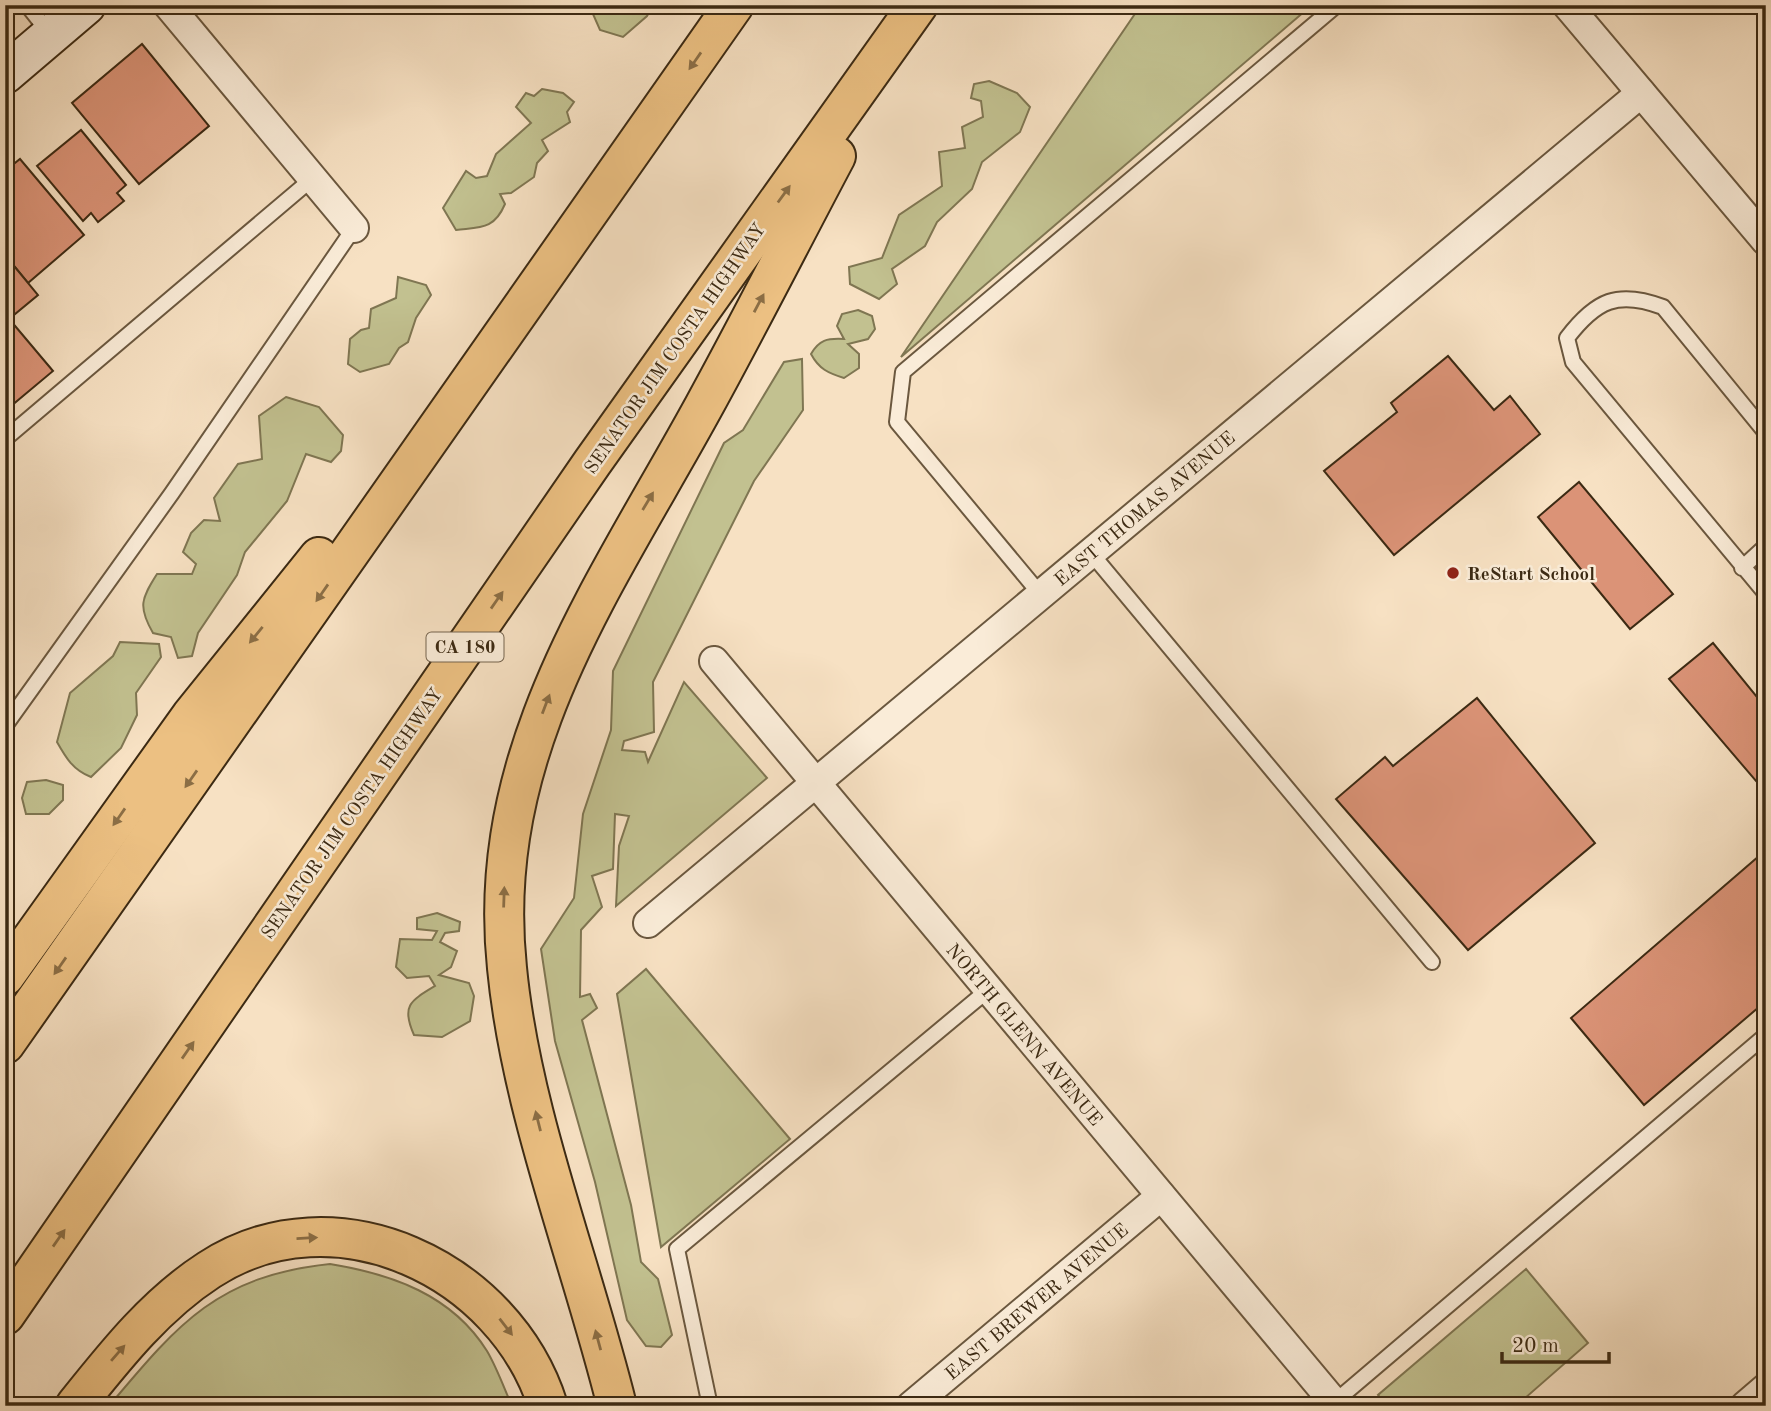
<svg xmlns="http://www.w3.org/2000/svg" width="1771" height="1411" font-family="'Old Standard TT',serif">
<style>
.green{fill:#c2c190;stroke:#7f7652;stroke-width:2}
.building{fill:#db9377;stroke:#3c2a13;stroke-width:2}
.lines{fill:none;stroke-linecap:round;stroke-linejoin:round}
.service-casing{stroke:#6b583f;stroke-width:18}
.minor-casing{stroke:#6b583f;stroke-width:32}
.secondary-casing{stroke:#3c2a13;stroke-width:42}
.motorway-casing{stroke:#3c2a13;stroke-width:42}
.service{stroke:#faecd8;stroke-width:14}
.minor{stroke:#faecd8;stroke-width:28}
.secondary{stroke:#faecd8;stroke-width:38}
.motorway{stroke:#ecc082;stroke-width:38}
.oneway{fill:#8b6e45}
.poi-dot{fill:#8f2418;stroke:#faecd8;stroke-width:2.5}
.labels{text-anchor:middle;stroke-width:5;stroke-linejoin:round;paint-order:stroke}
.shield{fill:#faecd8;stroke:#75644e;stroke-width:2}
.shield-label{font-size:18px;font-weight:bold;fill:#3c2a13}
.street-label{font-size:19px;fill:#3c2a13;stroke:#faecd8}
.poi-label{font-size:19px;font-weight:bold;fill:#3c2a13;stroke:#faecd8;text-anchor:start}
</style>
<rect width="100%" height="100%" fill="#f7e1c3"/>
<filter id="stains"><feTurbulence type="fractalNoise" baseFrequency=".00286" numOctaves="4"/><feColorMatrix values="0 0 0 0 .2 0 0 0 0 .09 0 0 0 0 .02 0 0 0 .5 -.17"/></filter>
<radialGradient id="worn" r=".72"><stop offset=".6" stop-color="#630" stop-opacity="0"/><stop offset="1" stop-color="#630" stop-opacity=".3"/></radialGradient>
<g class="green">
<polygon points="589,5 653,5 647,16 623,37 600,30"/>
<polygon points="1141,5 1312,5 901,357"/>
<polygon points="989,81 1017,93 1030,107 1020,132 982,162 972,189 937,222 925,246 892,269 897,284 879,299 850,284 849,267 882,258 899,215 942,186 939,152 965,148 962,127 983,117 981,101 971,98 974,84"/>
<path d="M542,89L563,93L574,102L567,112L570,122L542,140L548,151L537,163L534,177L511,193L500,194L505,204C494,230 480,227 456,230L443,208L466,171L476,178L487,176L496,154L531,123L516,107L526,93L534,96Z"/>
<polygon points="398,277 426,285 431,295 416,318 408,342 399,348 389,364 360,372 348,364 350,339 361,330 369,328 371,309 396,298"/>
<path d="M858,310L872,316L875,329L868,339L848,344L859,354V368L844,378C828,373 819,369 811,354C819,340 827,338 844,339L837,326L842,314Z"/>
<polygon points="802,359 803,410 754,481 653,682 654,732 624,741 622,750 645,752 648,762 684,682 767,778 616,906 619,846 629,816 615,814 613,869 592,876 602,907 581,930 580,997 590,994 597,1008 582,1020 631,1205 641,1262 658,1279 672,1335 661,1347 646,1346 627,1320 595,1182 555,1041 541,949 574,898 583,814 611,730 613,671 724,443 743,430 784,362"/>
<path d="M286,397L319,407L343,435L341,451L331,462L306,454L287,501L245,552L237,575L198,633L192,656L178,658L171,637L153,633C138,607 141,599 157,574H192L196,564L183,552L191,533L204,520L220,521L214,498L238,464L262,459L259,416Z"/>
<path d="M120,642L159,644L161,657L136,693L137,715L121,748L91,777C73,770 66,758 57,742L70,693L113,656Z"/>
<polygon points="46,780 63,785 63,800 49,814 26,814 22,798 27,782"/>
<path d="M437,913L460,922L459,931L445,933L440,942L457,951L451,967L439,975L469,983L474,996L470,1021L442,1037L414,1035C401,1006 410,1001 435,986L429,976L407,978L396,967L400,939L432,940L437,931L417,929V918Z"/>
<polygon points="646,969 790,1139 661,1247 617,994"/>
<path d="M330,1264C392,1274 452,1295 487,1351C497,1368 504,1388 512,1406H109C178,1324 217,1276 330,1264Z"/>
<polygon points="1526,1269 1588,1343 1516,1406 1387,1406 1378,1395"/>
</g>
<g class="building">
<polygon points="142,44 209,126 139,184 72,103"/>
<polygon points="81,130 126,185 117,193 124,201 98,222 91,213 83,221 37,166"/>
<polygon points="20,159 84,235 28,283 5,255 5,171"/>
<polygon points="5,255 38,295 9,319 5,314"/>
<polygon points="5,314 53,371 5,411"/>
<polygon points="1448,356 1494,410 1510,396 1540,434 1394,555 1324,471 1397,412 1391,403"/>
<polygon points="1579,482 1673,594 1630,629 1538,517"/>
<polygon points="1713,643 1766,708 1766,785 1762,788 1669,679"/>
<polygon points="1477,698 1595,843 1468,950 1336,799 1385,757 1393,766"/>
<polygon points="1766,850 1766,1001 1644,1105 1571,1018"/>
</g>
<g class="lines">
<defs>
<g id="service">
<polyline points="27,5 50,34"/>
<path d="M1766,433L1663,307C1618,290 1596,300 1567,338L1573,362L1766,594"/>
<polyline points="5,439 313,178"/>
<polyline points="1091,553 1432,962"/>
<polyline points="1742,568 1766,546"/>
<polyline points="1041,595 897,422 903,372 1337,5"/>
<polyline points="5,726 172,493 354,228"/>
<polyline points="1331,1405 1766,1035"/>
<polyline points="710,1406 677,1249 988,990"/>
</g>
<g id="minor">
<polyline points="168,5 354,228"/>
<polyline points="1567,5 1766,241"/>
<polyline points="714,661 1337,1406"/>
<polyline points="648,923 1641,93"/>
<polyline points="911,1406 1161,1196"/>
<polyline points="1745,1406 1766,1388"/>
</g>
<polyline id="secondary" points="5,74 86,5"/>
<g id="motorway">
<polyline points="5,976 191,716 319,557"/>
<polyline points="5,1044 734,5"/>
<polyline points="5,1315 592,463 918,5"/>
<path d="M75,1406C115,1356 155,1305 209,1270C335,1188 505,1269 548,1406"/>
<path d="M617,1406C582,1264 521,1113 507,968C484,750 605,587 704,406C749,324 792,239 836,156"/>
</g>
</defs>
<use href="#service" class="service-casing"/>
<use href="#minor" class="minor-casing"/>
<use href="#secondary" class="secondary-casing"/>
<use href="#motorway" class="motorway-casing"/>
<use href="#service" class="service"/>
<use href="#minor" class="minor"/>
<use href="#secondary" class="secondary"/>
<use href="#motorway" class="motorway"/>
</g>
<defs><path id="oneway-solid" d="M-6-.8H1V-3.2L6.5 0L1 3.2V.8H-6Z" transform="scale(1.75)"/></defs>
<g class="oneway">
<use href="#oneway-solid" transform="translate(695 61) rotate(125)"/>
<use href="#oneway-solid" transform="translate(784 194) rotate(-54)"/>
<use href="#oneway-solid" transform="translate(759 303) rotate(-62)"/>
<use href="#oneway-solid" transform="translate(648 501) rotate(-59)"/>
<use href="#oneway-solid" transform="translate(322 593) rotate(125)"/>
<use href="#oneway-solid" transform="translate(497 600) rotate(-55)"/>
<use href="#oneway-solid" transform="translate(256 635) rotate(129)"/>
<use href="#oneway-solid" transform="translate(546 704) rotate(-69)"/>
<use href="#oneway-solid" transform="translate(191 779) rotate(125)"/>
<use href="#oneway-solid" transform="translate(119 817) rotate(125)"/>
<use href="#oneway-solid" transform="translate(504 897) rotate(-88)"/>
<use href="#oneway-solid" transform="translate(60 966) rotate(125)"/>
<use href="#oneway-solid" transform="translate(188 1050) rotate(-55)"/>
<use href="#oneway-solid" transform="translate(538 1121) rotate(-104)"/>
<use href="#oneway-solid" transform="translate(59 1238) rotate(-55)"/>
<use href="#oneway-solid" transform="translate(307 1238) rotate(-3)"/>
<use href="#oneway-solid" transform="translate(506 1327) rotate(52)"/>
<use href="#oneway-solid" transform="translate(598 1340) rotate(-105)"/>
<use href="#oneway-solid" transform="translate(118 1353) rotate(-49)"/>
</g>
<circle class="poi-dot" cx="1453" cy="573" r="7"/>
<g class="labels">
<rect class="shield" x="426.5" y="632.5" width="77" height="29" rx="5"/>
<g class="shield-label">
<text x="465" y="653">CA 180</text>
</g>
<g class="street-label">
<text transform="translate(674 348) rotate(-55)" y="7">SENATOR JIM COSTA HIGHWAY</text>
<text transform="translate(1144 508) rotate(-40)" y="7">EAST THOMAS AVENUE</text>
<text transform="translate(351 813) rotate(-55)" y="7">SENATOR JIM COSTA HIGHWAY</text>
<text transform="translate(1025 1034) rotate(50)" y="7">NORTH GLENN AVENUE</text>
<text transform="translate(1036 1301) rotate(-40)" y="7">EAST BREWER AVENUE</text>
</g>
<g class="poi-label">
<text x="1467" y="580">ReStart School</text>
</g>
</g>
<rect width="1771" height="1411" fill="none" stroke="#f7e1c3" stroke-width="28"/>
<rect x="7" y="7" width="1757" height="1397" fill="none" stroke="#3c2a13" stroke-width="3.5"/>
<rect x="14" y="14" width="1743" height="1383" fill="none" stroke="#3c2a13" stroke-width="2"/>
<path d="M1502 1352v10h107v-10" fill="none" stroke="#3c2a13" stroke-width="3.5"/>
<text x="1512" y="1352" font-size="21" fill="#3c2a13" stroke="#faecd8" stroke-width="5" paint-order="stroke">20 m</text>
<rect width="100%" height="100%" filter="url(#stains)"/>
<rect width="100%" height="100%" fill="url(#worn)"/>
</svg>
